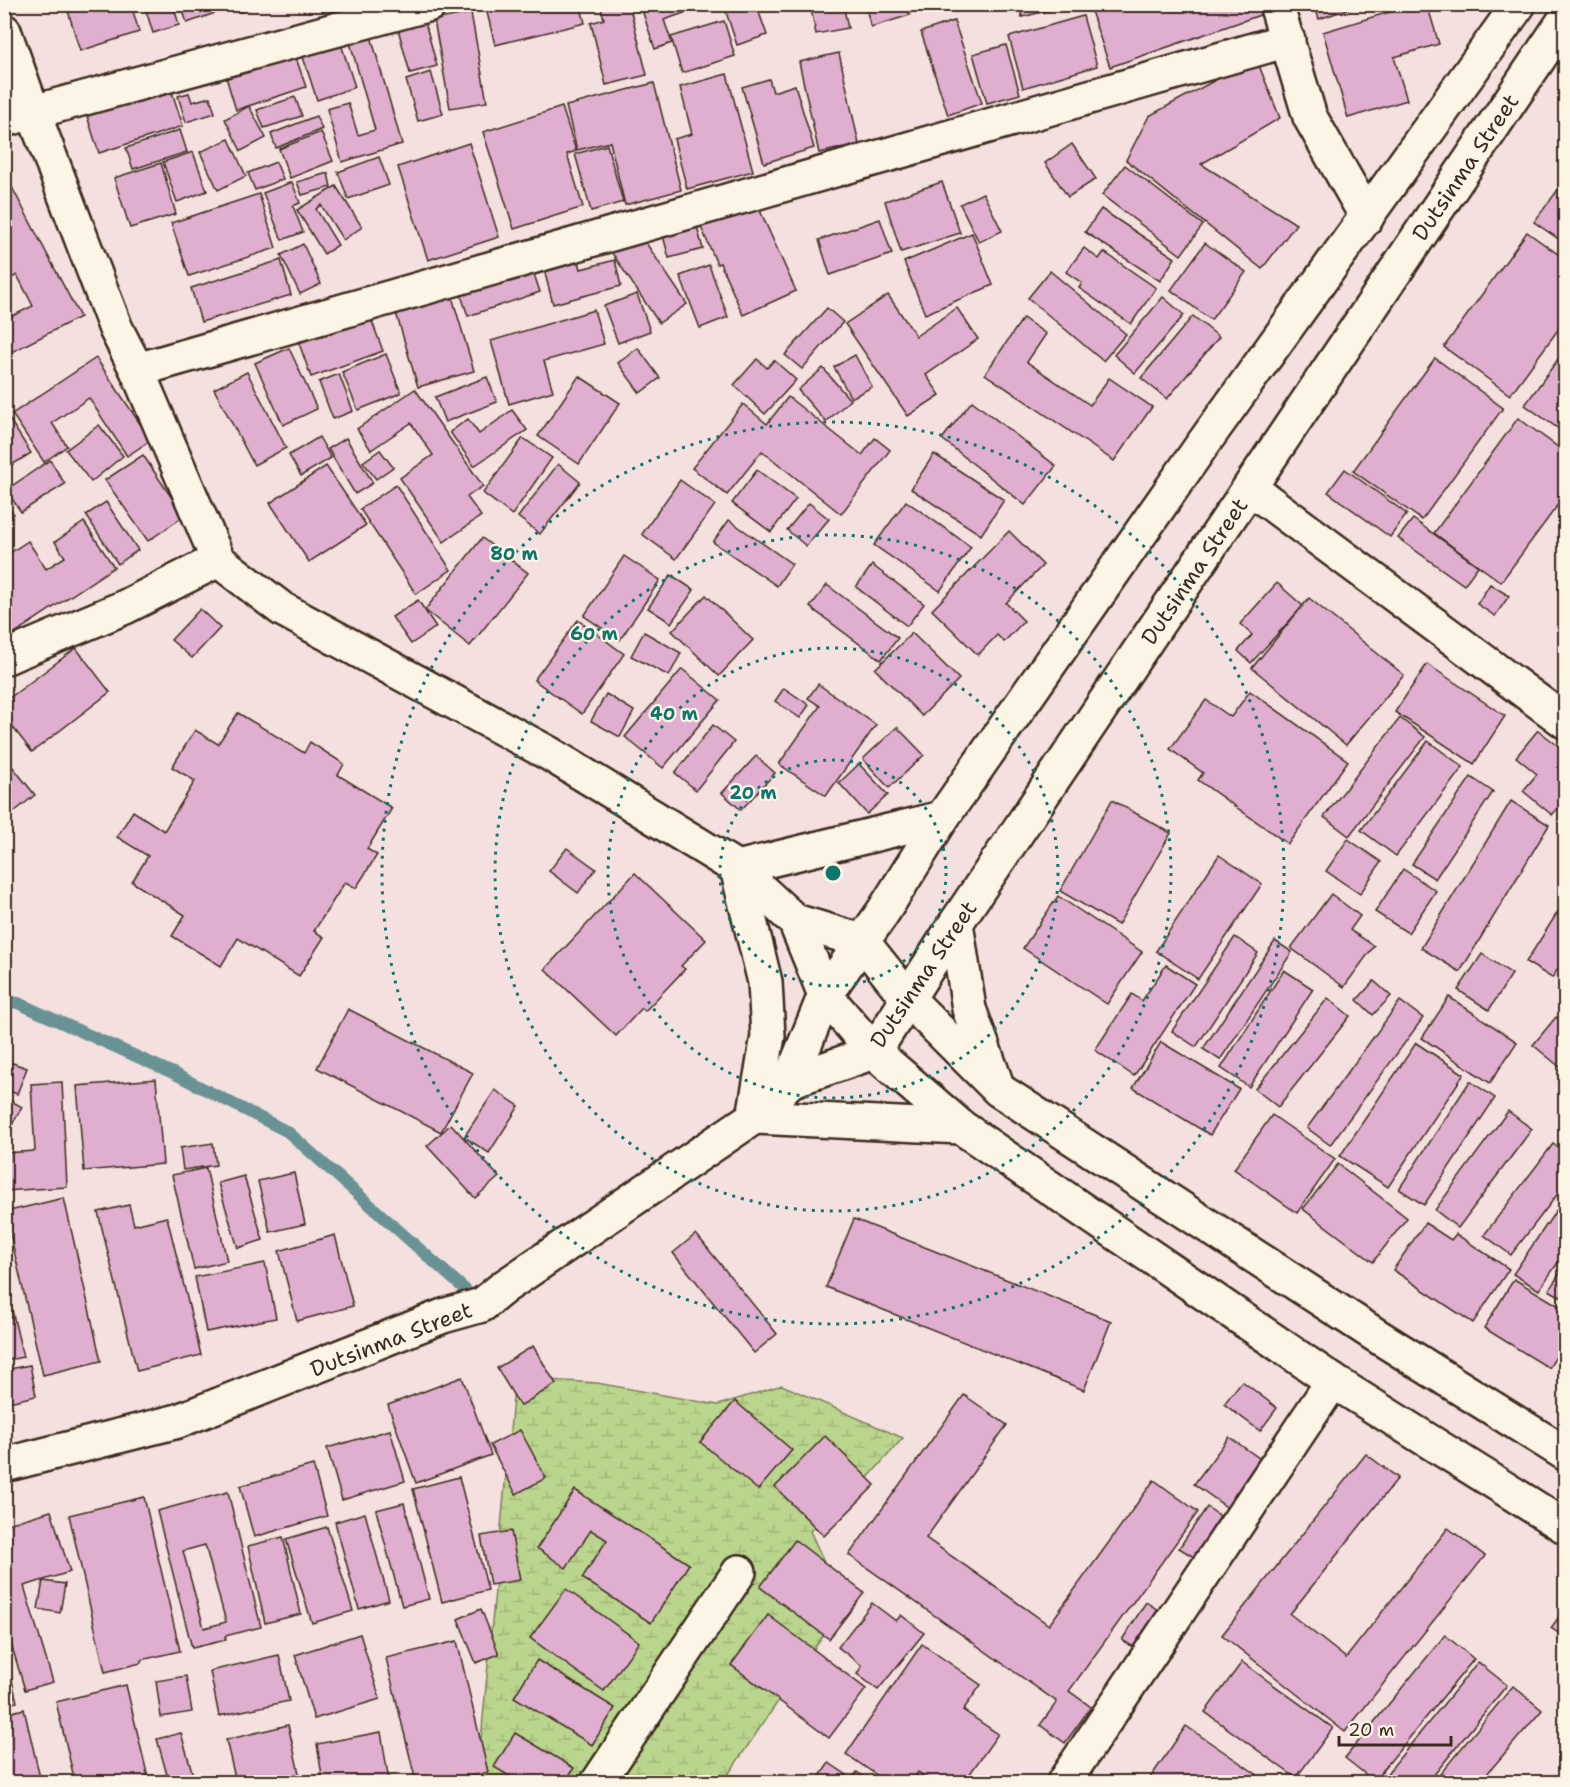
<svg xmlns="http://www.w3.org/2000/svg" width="1570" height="1787" font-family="'Shantell Sans',sans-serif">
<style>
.wetland{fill:url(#wetland-marsh);stroke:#7a8056;stroke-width:1.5}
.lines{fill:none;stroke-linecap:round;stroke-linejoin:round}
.stream{stroke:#699295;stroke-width:12}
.building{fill:#e0afcf;stroke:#3b2a1e;stroke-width:1.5;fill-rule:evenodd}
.minor-casing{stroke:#3b2a1e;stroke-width:38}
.minor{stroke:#fcf5e5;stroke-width:33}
.ring{fill:none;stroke:#0f766e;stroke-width:3;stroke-dasharray:3 6}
.labels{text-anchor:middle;stroke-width:4.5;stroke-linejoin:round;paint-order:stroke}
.street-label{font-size:22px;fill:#3b2a1e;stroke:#fcf5e5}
.centre{fill:#0f766e;stroke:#fcf5e5;stroke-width:3}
.ring-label{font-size:18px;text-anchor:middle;font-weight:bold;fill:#0f766e;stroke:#fcf5e5;stroke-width:4.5;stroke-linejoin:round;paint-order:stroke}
</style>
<defs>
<pattern id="wetland-marsh" width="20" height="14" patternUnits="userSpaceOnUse" patternTransform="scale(1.5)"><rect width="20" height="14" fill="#bad58d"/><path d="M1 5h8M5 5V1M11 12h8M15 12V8" fill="none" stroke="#a1b779"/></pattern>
</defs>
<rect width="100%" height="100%" fill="#f4e0de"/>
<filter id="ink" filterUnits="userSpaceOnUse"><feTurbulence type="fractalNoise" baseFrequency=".0167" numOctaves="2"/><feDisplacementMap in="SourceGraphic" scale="12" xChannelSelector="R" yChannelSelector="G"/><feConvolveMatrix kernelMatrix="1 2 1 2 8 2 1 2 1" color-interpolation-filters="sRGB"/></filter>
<g filter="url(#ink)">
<polygon class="wetland" points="515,1378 597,1383 718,1405 782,1385 903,1438 866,1480 810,1531 844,1605 723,1782 477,1782"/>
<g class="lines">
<polyline class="stream" points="4,1001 18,1003 173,1073 288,1132 479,1302"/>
</g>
<g class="building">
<polygon points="66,4 131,4 139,32 80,51"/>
<polygon points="144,4 173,4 179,25 153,33"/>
<polygon points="181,4 215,4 218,12 187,23"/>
<polygon points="237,4 262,4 240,12"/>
<polygon points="485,4 580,4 585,23 495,45"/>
<polygon points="600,4 629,4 647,75 606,85 591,23 604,19"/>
<polygon points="640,4 710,4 664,20 672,43 655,49"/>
<polygon points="737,4 756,4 767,35 737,45 725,9"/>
<polygon points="810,4 843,4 848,28 816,34"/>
<polygon points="865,4 907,4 910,15 871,27"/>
<polygon points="1019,4 1074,4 1022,17"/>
<polygon points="1111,4 1260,4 1263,14 1110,67 1091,11"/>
<polygon points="1314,4 1362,4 1319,19"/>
<polygon points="1416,4 1427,4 1439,44 1394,57 1407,100 1348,118 1323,32"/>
<polygon points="422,11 437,66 410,73 395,18"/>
<polygon points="471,13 487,102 450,108 434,20"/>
<polygon points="1083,16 1097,66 1023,88 1009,37"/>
<polygon points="724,21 735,56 682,73 671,37"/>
<polygon points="954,21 982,103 948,115 921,32"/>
<polygon points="368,26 402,144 342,162 327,109 348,103 358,135 375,130 347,32"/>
<polygon points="340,41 355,87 317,100 302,54"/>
<polygon points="1006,45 1020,94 987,103 973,54"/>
<polygon points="839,53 859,144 819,153 799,62"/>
<polygon points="295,55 306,87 236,110 226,77"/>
<polygon points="1256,58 1280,118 1201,164 1296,224 1262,269 1126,160 1149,116"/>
<polygon points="431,72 443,114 418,121 406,80"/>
<polygon points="727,74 753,171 687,189 674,139 692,134 680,87"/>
<polygon points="769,79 773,92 795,85 814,148 764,163 742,87"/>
<polygon points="654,83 681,190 625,205 610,142 577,150 566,106"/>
<polygon points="171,89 183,126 99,153 87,116"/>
<polygon points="189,93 192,102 210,97 215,113 186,122 178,96"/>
<polygon points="295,97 302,116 264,128 257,110"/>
<polygon points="249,106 266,138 241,151 225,119"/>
<polygon points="562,107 576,151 567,154 583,207 514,229 483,132"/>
<polygon points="316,116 322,129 276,148 271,134"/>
<polygon points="180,130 187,152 133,169 126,148"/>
<polygon points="321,132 333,161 290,178 279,149"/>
<polygon points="229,139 246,176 218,190 200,152"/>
<polygon points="469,143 499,237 428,260 398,167"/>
<polygon points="1072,144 1096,179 1068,197 1045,163"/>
<polygon points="607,145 623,202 591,211 575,154"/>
<polygon points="193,152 207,191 177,202 163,162"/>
<polygon points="379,157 389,185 348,199 338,172"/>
<polygon points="276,162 283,179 255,190 248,173"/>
<polygon points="161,163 176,214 130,228 114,178"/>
<polygon points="1125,165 1203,225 1181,255 1102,195"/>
<polygon points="4,172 80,317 4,356 4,320 33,306 17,275 4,282"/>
<polygon points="328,173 331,187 302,195 297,182"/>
<polygon points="1566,179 1566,244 1534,222"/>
<polygon points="292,182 300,203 293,206 303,232 282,240 263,193"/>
<polygon points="942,182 960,233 901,252 885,201"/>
<polygon points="336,186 362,227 343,240 321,205 316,209 338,245 324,254 297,210"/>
<polygon points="983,193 1002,231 979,242 960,204"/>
<polygon points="259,194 276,248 189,276 171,223"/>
<polygon points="753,195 796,291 743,315 720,263 717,264 698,220"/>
<polygon points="1101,209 1175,258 1160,281 1085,232"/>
<polygon points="695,219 703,249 669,258 661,228"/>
<polygon points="880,219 892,254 830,275 819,240"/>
<polygon points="638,231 687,304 659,323 610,250"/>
<polygon points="1527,232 1566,260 1566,319 1510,395 1444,347"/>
<polygon points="972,233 993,285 925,314 904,262"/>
<polygon points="1205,243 1246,272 1211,320 1171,290"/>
<polygon points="303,244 321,284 300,294 281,255"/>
<polygon points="1084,248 1099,259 1104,252 1156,288 1131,324 1079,288 1082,283 1066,272"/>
<polygon points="576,249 581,269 615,260 621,286 553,304 541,258"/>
<polygon points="281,260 291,295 201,322 191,288"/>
<polygon points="530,262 540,292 468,316 458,286"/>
<polygon points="709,265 728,317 700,328 680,276"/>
<polygon points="1050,271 1126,334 1103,361 1028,298"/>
<polygon points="450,290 474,371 418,387 394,306"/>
<polygon points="637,294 650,331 618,343 604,306"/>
<polygon points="888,295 916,336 957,308 978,339 926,375 940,395 908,416 845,324"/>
<polygon points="1163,297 1184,315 1135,373 1114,355"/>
<polygon points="827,308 843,322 802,369 785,355"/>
<polygon points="594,310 604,344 544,361 553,391 509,404 491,341"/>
<polygon points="370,316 383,351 311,377 299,343"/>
<polygon points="1193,316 1219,337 1167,399 1141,378"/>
<polygon points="1023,318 1046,334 1027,362 1090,405 1109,378 1152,407 1114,461 985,374"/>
<polygon points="289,348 317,409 283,425 255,363"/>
<polygon points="638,348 660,378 640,393 618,363"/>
<polygon points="1566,348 1566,434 1525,405"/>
<polygon points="386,354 401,393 358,410 342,372"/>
<polygon points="855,355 872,387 851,398 834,367"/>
<polygon points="96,358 151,440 127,456 89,398 52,423 67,446 44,462 12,414"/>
<polygon points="1435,358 1503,408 1422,520 1353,471"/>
<polygon points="757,359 767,368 774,360 796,380 765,414 734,385"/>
<polygon points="823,368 850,400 826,422 798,390"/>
<polygon points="247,372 286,448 254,465 214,389"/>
<polygon points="339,374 353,411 333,419 319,382"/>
<polygon points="579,376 620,403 579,464 538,436"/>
<polygon points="487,377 497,402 445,422 435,397"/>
<polygon points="415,389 483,486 467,497 481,516 444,542 400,478 433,455 411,423 371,450 357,429"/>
<polygon points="788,397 862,455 875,438 890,450 841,514 762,451 727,495 692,468 743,404 767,424"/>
<polygon points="972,401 1056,466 1025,505 942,439"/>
<polygon points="512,410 527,430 474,466 450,432 468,419 479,434"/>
<polygon points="4,411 31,453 4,470"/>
<polygon points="1518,418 1566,453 1566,494 1501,582 1434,533"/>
<polygon points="99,425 123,456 91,482 66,450"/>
<polygon points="319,437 331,458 301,476 289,455"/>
<polygon points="346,438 373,483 355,494 328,449"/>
<polygon points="523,438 552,458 512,515 483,493"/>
<polygon points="380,450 393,467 376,479 363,462"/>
<polygon points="934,454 1004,500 981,535 911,489"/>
<polygon points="143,455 184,516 148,541 105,480"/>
<polygon points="50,460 65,484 21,512 6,490"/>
<polygon points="558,464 580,482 540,534 518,517"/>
<polygon points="326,466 366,525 309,562 270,503"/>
<polygon points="1345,469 1407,514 1390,537 1328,492"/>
<polygon points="757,470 796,499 771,532 732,503"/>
<polygon points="680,480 715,505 676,559 642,534"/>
<polygon points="396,485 451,570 416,594 360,509"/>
<polygon points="4,501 14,514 4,521"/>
<polygon points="906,501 971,547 940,591 874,545"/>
<polygon points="106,502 138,550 118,564 86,515"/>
<polygon points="809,503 829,519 806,546 787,530"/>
<polygon points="1413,519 1478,566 1464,585 1398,538"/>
<polygon points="729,520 792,564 777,586 713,542"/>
<polygon points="84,522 114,567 4,640 4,557 28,541 46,569 65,557 55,542"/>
<polygon points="1009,531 1043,565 1006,603 1024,621 1004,642 997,635 978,655 932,610"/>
<polygon points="482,538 528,573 470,646 425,610"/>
<polygon points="624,556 660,580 620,640 584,616"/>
<polygon points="872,565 924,604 907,626 856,587"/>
<polygon points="671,575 694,590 671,623 648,608"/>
<polygon points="1277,583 1303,606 1251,663 1238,651 1252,635 1240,624"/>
<polygon points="1490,584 1509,596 1495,616 1477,604"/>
<polygon points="827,585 898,638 881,660 810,607"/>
<polygon points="706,595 753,640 719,676 672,631"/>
<polygon points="1309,598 1404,675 1346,745 1252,668"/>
<polygon points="418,600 436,627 411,644 392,617"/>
<polygon points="200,609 220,628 192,658 171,640"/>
<polygon points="578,620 624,654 582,714 534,680"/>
<polygon points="644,632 681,653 669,676 631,656"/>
<polygon points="912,633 959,679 922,716 875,669"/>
<polygon points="76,648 110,692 32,752 4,716 4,702"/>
<polygon points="1427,664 1505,716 1474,764 1395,712"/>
<polygon points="682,669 720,700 663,768 625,737"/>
<polygon points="818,684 876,725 826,796 779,764 820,706 808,698"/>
<polygon points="784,688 809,705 800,718 775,701"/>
<polygon points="1250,691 1348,761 1288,844 1198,780 1203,773 1170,749 1206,700 1231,717"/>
<polygon points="606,694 634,711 620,737 591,721"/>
<polygon points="238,713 304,753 310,742 344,764 338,775 392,808 367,849 377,855 356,888 345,882 314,931 324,937 299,976 238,938 221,966 172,936 185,915 132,882 148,856 117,837 133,811 164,831 195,781 172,767 195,730 218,744"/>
<polygon points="1400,718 1425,737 1349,836 1324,817"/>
<polygon points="713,725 734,742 696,790 675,773"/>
<polygon points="897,727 924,755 889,788 863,759"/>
<polygon points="1538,730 1566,752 1566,799 1552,815 1523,791 1537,774 1516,757"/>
<polygon points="1428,741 1463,767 1396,856 1361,830"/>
<polygon points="756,756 775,773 741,810 722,793"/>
<polygon points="859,764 888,795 867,814 839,783"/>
<polygon points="12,766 35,795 4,820 4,772"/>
<polygon points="1471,777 1493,792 1435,879 1412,864"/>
<polygon points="1112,800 1171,833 1118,925 1060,891"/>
<polygon points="1511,801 1549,825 1460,972 1421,948"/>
<polygon points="1348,839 1381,862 1360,894 1326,871"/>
<polygon points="567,848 596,869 578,893 549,871"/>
<polygon points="1219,855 1262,884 1198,979 1156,951"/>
<polygon points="1403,869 1436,891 1408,933 1375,912"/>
<polygon points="635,873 706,940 681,966 685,969 645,1011 642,1008 616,1036 545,969"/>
<polygon points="1331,894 1360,916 1350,930 1374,946 1344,987 1291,948"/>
<polygon points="1058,896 1142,952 1107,1004 1023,948"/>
<polygon points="1566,899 1566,957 1552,978 1526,962"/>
<polygon points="1235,937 1258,953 1196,1047 1172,1031"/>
<polygon points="1275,941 1292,952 1220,1060 1203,1049"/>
<polygon points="1482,954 1512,974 1489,1010 1458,990"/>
<polygon points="1166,965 1195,984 1134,1076 1095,1050 1132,994 1142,1001"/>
<polygon points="1284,970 1313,989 1249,1087 1221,1068"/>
<polygon points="1374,981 1391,996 1373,1015 1357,1000"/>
<polygon points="1449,997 1517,1042 1490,1083 1422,1038"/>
<polygon points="1328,998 1350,1016 1278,1107 1255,1089"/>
<polygon points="1400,1001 1423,1018 1330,1145 1307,1128"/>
<polygon points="348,1009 473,1073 441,1132 317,1068"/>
<polygon points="1556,1017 1566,1025 1566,1072 1533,1045"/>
<polygon points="1161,1042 1239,1089 1210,1135 1133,1088"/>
<polygon points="1416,1043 1464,1074 1388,1187 1340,1156"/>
<polygon points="4,1060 27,1068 17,1094 4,1089"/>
<polygon points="156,1079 163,1164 84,1171 77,1086"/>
<polygon points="1470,1081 1495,1098 1424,1205 1399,1189"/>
<polygon points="62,1082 67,1187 4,1191 4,1153 35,1151 31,1084"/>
<polygon points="495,1090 519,1106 489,1153 464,1137"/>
<polygon points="4,1097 22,1107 4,1139"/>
<polygon points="1508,1111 1532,1129 1458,1228 1435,1210"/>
<polygon points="1272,1115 1335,1159 1297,1213 1234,1169"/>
<polygon points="451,1124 499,1177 475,1198 427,1146"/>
<polygon points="213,1143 216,1165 183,1170 180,1148"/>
<polygon points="1553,1144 1566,1153 1566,1183 1511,1255 1484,1235"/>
<polygon points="1338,1164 1407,1218 1373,1262 1303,1209"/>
<polygon points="206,1168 227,1261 194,1269 172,1175"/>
<polygon points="294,1173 305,1224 270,1232 258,1181"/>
<polygon points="244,1176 263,1240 238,1248 218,1183"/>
<polygon points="1566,1196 1566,1251 1539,1290 1513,1274"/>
<polygon points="64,1198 101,1361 43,1375 5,1212"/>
<polygon points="129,1205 134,1225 167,1217 201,1355 137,1371 98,1212"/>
<polygon points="854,1219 1111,1321 1084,1390 826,1287"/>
<polygon points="1425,1223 1451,1240 1456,1234 1509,1269 1473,1323 1393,1270"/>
<polygon points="696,1234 777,1334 754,1353 673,1253"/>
<polygon points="335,1235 353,1306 297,1321 279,1251"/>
<polygon points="265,1263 276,1318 206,1332 195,1277"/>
<polygon points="1566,1264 1566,1300 1549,1290"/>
<polygon points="4,1276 23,1357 4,1361"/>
<polygon points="1514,1279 1566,1310 1566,1341 1549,1368 1484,1328"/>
<polygon points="533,1346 556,1384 520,1406 497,1368"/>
<polygon points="30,1365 36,1396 4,1403 4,1370"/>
<polygon points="462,1377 491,1455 416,1483 388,1405"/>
<polygon points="1242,1381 1277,1408 1260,1431 1224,1404"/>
<polygon points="964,1395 1007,1425 926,1538 1049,1625 1154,1480 1198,1512 1069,1691 1091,1707 1065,1743 1040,1725 1057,1702 849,1555"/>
<polygon points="735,1401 792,1450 758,1490 700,1442"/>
<polygon points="390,1430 405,1481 342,1500 327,1448"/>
<polygon points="520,1430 546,1478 516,1494 490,1445"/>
<polygon points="825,1436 875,1485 824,1536 775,1487"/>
<polygon points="1229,1437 1266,1463 1232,1511 1194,1484"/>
<polygon points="1366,1454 1398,1478 1290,1614 1346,1658 1448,1528 1485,1556 1345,1732 1222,1635"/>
<polygon points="313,1465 327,1516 254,1537 240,1486"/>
<polygon points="459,1477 488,1590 442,1602 413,1489"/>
<polygon points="575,1490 689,1564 651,1623 582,1578 607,1540 591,1530 566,1568 537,1548"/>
<path d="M228,1492L261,1627L225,1636L226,1640L192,1648L157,1511ZM205,1545L226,1622L204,1628L183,1551Z"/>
<polygon points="144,1497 180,1651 141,1660 141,1663 105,1672 69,1515"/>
<polygon points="404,1503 429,1599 402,1606 376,1510"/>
<polygon points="1207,1507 1224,1519 1197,1559 1179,1548"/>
<polygon points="51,1511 70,1572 24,1586 53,1682 25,1690 4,1620 4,1525"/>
<polygon points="365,1513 389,1600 359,1609 335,1522"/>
<polygon points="327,1527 353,1611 312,1623 286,1539"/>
<polygon points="511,1531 520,1580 490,1585 481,1536"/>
<polygon points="283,1537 301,1614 265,1623 248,1546"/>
<polygon points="795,1540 864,1593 829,1639 760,1587"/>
<polygon points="43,1581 65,1584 60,1613 38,1609"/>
<polygon points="566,1589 639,1642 604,1691 530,1638"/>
<polygon points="1146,1602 1164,1614 1140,1651 1122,1640"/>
<polygon points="872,1603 896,1621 901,1615 924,1633 878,1690 857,1674 862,1666 838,1647"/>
<polygon points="1566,1607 1566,1638 1551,1628"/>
<polygon points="481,1609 499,1654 476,1663 458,1619"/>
<polygon points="768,1615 866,1689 829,1738 731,1665"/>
<polygon points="360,1634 380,1699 314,1719 295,1655"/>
<polygon points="1445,1635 1474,1659 1374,1781 1345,1758"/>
<polygon points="457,1641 488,1772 447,1782 416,1782 386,1658"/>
<polygon points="922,1644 981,1685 963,1710 998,1734 964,1782 934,1782 918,1772 911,1782 887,1782 846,1754"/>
<polygon points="4,1647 17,1702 4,1705"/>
<polygon points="279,1655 289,1701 219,1716 210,1671"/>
<polygon points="537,1660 615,1708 592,1745 514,1697"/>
<polygon points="1242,1662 1333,1728 1296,1778 1205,1712"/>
<polygon points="1478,1662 1507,1685 1428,1782 1380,1782"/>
<polygon points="186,1676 192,1712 161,1717 156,1681"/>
<polygon points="126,1685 149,1782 75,1782 56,1702"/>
<polygon points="1513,1686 1542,1710 1480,1782 1451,1782 1440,1774"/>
<polygon points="24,1709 41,1782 4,1782 4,1714"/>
<polygon points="288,1725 301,1782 236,1782 226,1740"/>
<polygon points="1186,1726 1268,1782 1156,1782 1150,1778"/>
<polygon points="381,1732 389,1782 323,1782 317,1744"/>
<polygon points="181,1733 195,1782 169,1782 157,1739"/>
<polygon points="515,1733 574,1768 565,1782 520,1782 494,1767"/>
<polygon points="829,1763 847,1775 842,1782 816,1782"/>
<polygon points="857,1772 872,1782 850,1782"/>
</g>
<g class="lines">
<defs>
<g id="minor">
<polyline points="1276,4 1310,117 1367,217"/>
<polyline points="4,31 33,112 116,329 137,370 218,560 282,609 550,754 737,868 795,921 862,941 908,999 999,1090 1374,1334 1566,1454"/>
<polyline points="4,120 430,4"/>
<polyline points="137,370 1288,40"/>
<polyline points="1250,488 1566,722"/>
<polyline points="4,658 125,607 218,560"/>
<polyline points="942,818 737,868 765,982 768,1036 754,1117 961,1127"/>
<polyline points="795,921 825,995 874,1052 961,1127 1333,1381 1566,1527"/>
<polyline points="956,923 969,1009 995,1080"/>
<polyline points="790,1081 874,1052 956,923 1566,18"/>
<polyline points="4,1465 178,1421 443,1316 482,1305 504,1287 754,1117 790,1081 825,995 883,912 942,818 1200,448 1519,4"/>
<polyline points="598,1782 739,1572"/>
<polyline points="1064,1782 1333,1381"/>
</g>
</defs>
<use href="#minor" class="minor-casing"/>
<use href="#minor" class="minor"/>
</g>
</g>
<g class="ring">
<circle cx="833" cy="873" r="113"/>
<circle cx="833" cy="873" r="225"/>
<circle cx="833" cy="873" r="338"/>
<circle cx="833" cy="873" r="451"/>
</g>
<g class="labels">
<g class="street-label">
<text transform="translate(1465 167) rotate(-56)" y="8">Dutsinma Street</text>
<text transform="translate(1194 571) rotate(-56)" y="8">Dutsinma Street</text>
<text transform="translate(923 974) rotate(-56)" y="8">Dutsinma Street</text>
<text transform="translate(391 1339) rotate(-21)" y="8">Dutsinma Street</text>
</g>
</g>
<circle cx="833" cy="873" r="9" class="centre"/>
<g class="ring-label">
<text x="514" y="560">80 m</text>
<text x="594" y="640">60 m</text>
<text x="674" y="720">40 m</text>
<text x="753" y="799">20 m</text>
</g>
<rect width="1570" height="1787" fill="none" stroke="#fcf5e5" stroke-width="24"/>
<rect x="12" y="12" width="1546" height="1763" fill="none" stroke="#3b2a1e" stroke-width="2" filter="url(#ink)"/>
<path d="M1339 1736v9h112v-9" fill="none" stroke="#3b2a1e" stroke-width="3"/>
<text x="1348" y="1736" font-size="18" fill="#3b2a1e" stroke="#fcf5e5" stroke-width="4.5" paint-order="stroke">20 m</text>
</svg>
